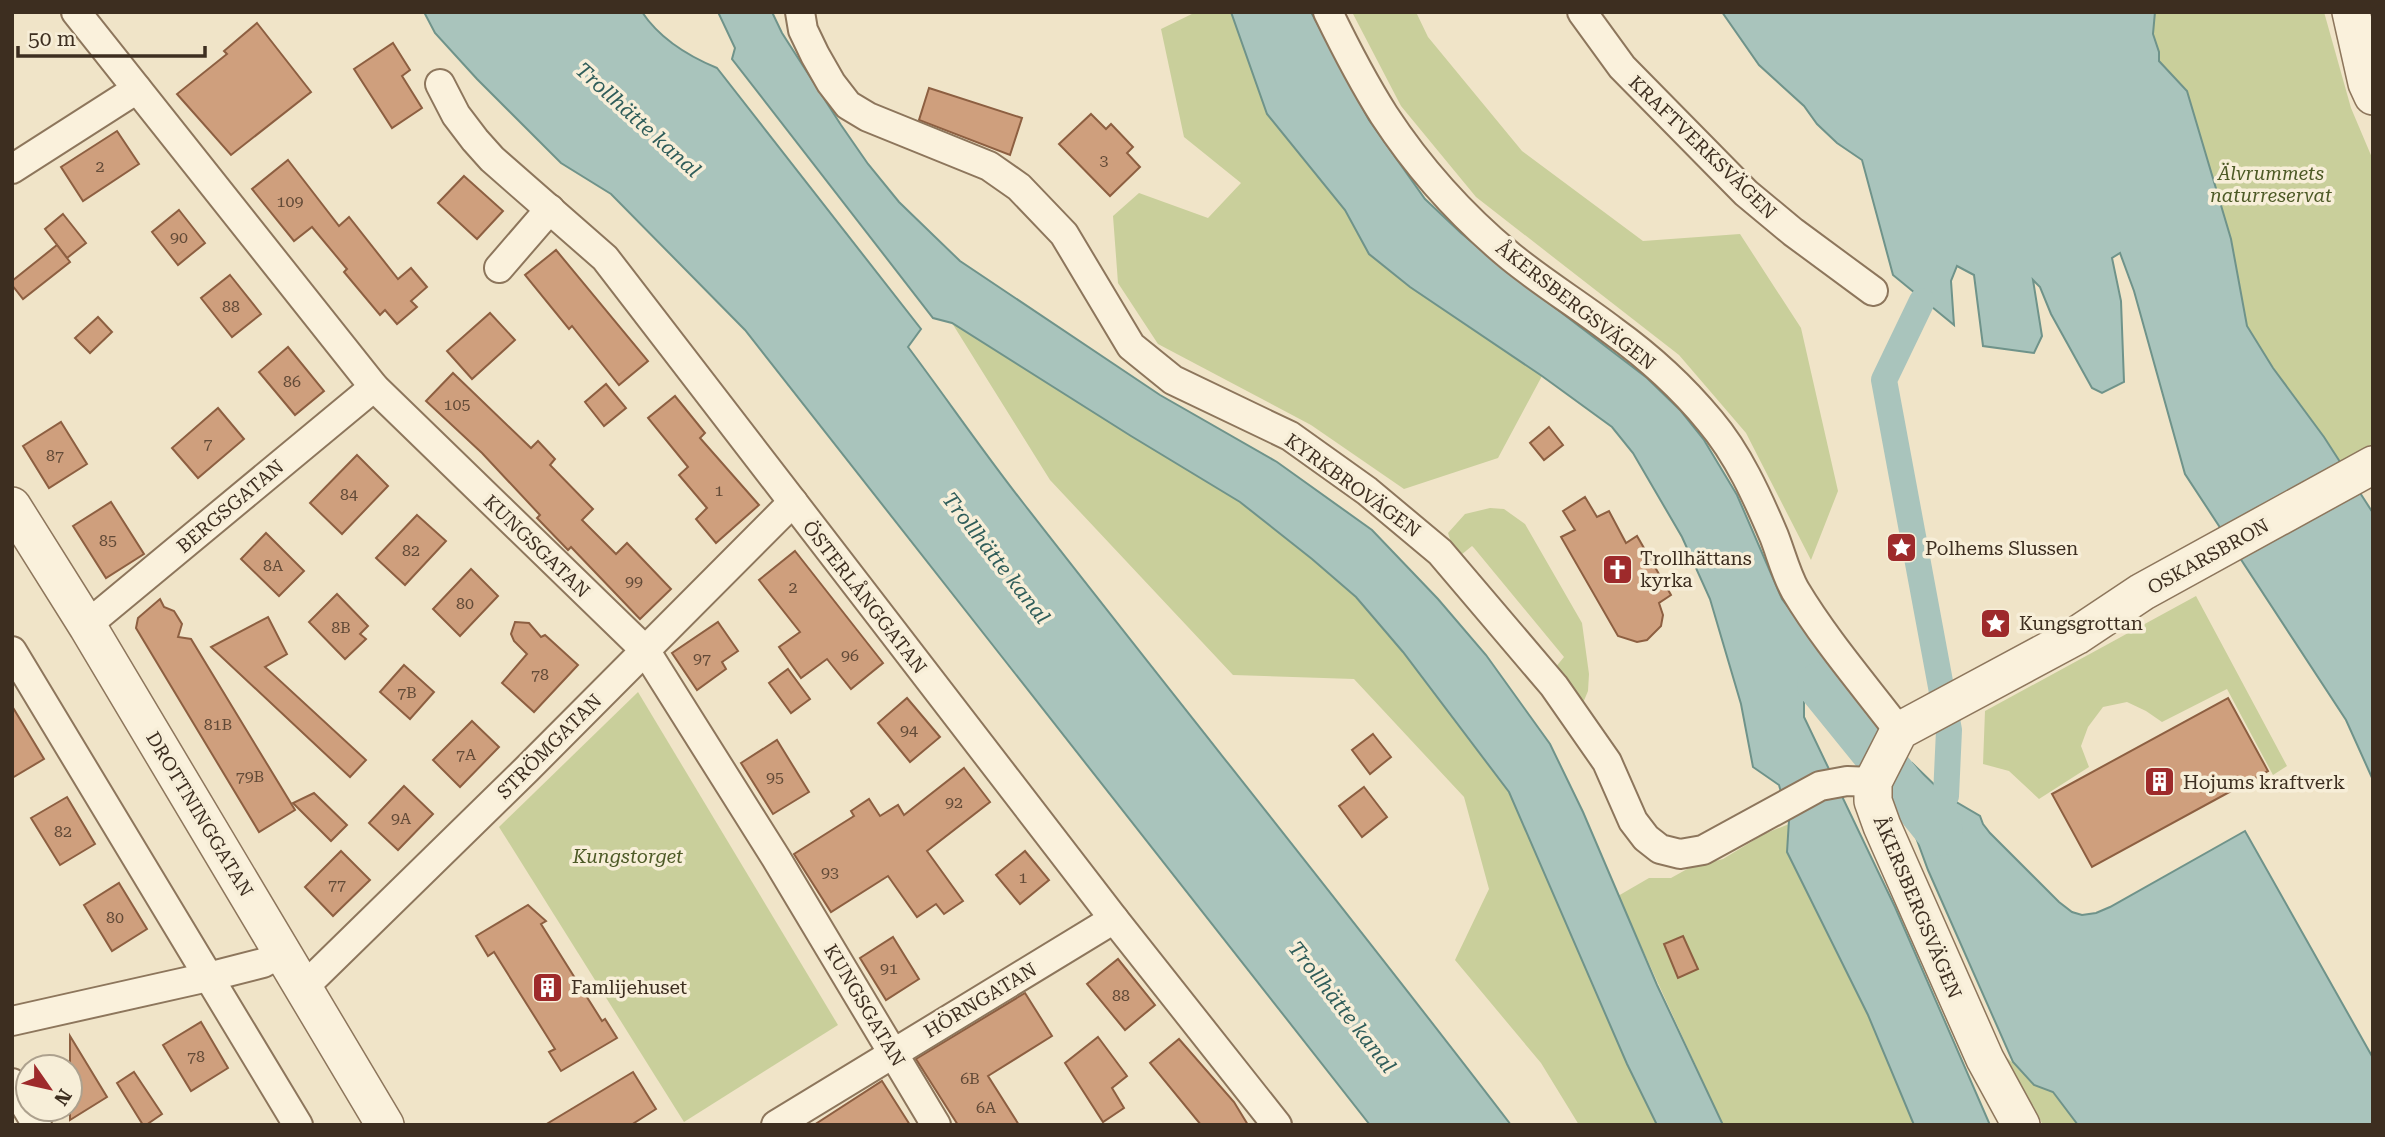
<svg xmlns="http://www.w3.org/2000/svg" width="2385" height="1137" font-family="'Roboto Serif',serif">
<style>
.green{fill:#c9cf9b}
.water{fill:#a9c4bc;stroke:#6f938a;stroke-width:2}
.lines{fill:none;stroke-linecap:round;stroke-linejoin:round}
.canal{stroke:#a9c4bc;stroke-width:26}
.river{stroke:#a9c4bc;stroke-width:46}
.building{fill:#cf9f7d;stroke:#8d5f41;stroke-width:2}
.minor-casing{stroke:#8d765c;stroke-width:32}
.tertiary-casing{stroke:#8d765c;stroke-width:40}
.minor{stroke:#faf1dc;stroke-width:28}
.tertiary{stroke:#faf1dc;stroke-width:37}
.labels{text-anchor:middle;stroke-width:7;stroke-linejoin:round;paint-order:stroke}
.number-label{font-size:16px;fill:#624a37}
.street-label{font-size:19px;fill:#3d2e20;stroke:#f7eed8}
.park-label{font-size:19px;font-style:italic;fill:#4d5a26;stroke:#f7eed8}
.poi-label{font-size:19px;fill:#3d2e20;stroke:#f7eed8;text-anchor:start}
.water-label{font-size:21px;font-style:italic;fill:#2f5d5a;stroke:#f7eed8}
</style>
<rect width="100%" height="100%" fill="#f0e4c8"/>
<g class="green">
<polygon points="1196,12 1231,12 1267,114 1345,210 1369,253 1410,287 1542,376 1498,458 1404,489 1311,425 1158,344 1118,283 1113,216 1139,193 1208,218 1241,183 1184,137 1161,29"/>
<polygon points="1352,12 1416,12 1428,37 1522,151 1643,241 1740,234 1801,328 1838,491 1811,560 1746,433 1679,355 1476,197 1401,106"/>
<polygon points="2155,12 2324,12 2351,108 2373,160 2373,444 2281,495 2159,61 2159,52 2153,34"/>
<polygon points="952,323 1131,436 1240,502 1312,559 1356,597 1403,652 1509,792 1627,1064 1657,1125 1579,1125 1541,1063 1455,960 1489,889 1464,797 1354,679 1233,675 1050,480"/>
<polygon points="1490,508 1504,509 1525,524 1582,623 1589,674 1588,691 1583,703 1555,668 1564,657 1474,548 1472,546 1461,555 1453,548 1448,533 1465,514"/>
<polygon points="2196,596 2287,766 2273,775 2227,689 2162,722 2146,711 2127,702 2103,707 2088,727 2081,746 2089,767 2039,799 2009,771 1983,764 1985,711"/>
<polygon points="638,692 838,1025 684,1122 499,827"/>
<polygon points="1789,824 1787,853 1868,1015 1914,1125 1723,1125 1618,896 1649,878 1671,878 1689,868 1723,859 1764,834"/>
<polygon points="2006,1057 2021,1070 2034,1085 2053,1091 2078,1125 2043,1125"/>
</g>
<g class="water">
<path d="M424,12H642C660,39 688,56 717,68L921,329L908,347C947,399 984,453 1024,504C1186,712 1351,916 1511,1125H1370L745,330L611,194L561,163L477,79L435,33Z"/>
<polygon points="718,12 772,12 782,33 841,125 868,164 899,202 960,261 1160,395 1277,462 1372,530 1438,599 1486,655 1550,744 1583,812 1657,985 1723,1125 1657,1125 1627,1064 1509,792 1403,652 1356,597 1312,559 1240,502 1131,436 952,323 933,318 732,59 735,48"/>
<path d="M1231,12H1311L1369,120L1425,199L1461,233L1499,265L1647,378L1680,410L1704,440L1737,495L1782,599L1862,704C1865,725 1864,735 1845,748L1813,699L1804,702V717L1895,907L1990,1125H1914L1868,1015L1787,852L1789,820L1779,785L1753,767L1741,704L1710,599L1682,537L1633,453L1612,427L1542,376L1410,287L1369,254L1345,210L1267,114Z"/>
<polygon points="1722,12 2155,12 2153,34 2159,52 2159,61 2187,91 2231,239 2247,326 2273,368 2324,437 2373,513 2373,780 2346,720 2185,474 2134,291 2120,253 2112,258 2121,301 2124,382 2102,393 2092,388 2051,314 2040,287 2033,280 2042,336 2034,353 1983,346 1974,275 1957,266 1951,281 1954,325 1893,275 1862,160 1837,143 1817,124 1804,106 1759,65"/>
<polygon points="1912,763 1946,796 1980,816 1983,824 1990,833 2059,902 2072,912 2082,915 2096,913 2110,907 2245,831 2373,1058 2373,1125 2078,1125 2053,1092 2034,1085 2013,1062 1928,870 1914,832 1921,823 1923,814 1900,793 1902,778"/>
</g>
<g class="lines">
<polyline class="canal" points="1922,301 1884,380 1949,730 1946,796"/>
<polyline class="river" points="1820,685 1940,833"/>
</g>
<g class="building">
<polygon points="257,23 311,92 231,155 177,94 227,54 224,51"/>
<polygon points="393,43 410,70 402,76 422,108 392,128 354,69"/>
<polygon points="929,88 1022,118 1010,155 919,120"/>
<polygon points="1091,114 1106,129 1111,124 1133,147 1127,153 1140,167 1110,196 1059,144"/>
<polygon points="117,131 139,164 83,201 61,167"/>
<polygon points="288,160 339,226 349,217 398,279 411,268 427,287 411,301 417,307 397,324 385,310 380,315 344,272 347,269 312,227 294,241 252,189"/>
<polygon points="464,176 503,211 477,239 438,203"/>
<polygon points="179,210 205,243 178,265 152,232"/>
<polygon points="63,214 86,243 67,258 45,229"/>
<polygon points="57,245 70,262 23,299 12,285 12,281"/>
<polygon points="556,250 648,361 619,385 572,326 569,329 525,275"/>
<polygon points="230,275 261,314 232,337 201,298"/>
<polygon points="490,313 515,340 472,379 447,351"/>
<polygon points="98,317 112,332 90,353 75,338"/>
<polygon points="288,347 324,391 295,415 259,372"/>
<polygon points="453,373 531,448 538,441 555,459 550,465 593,509 582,520 616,554 627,543 671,589 640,619 571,547 568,550 537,518 540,515 482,453 426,401"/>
<polygon points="606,384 626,408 604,426 585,402"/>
<polygon points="675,396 705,433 700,438 759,505 716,543 696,519 707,508 679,475 688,467 648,418"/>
<polygon points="218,408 244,439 198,478 172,448"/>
<polygon points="61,422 87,464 49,488 23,446"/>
<polygon points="1549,427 1563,445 1544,460 1530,443"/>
<polygon points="357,455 388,486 342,534 310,503"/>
<polygon points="1585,497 1597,517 1609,511 1626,543 1637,536 1671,595 1659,603 1663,615 1661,626 1647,640 1637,642 1618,636 1561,537 1575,530 1563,511"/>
<polygon points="111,502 144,554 106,578 73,526"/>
<polygon points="417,515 446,541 405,585 376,558"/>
<polygon points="266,533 304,571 279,596 241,559"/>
<polygon points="795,551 883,663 851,689 827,659 801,678 779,647 800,632 759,580"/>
<polygon points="471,569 498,596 460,636 433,609"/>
<polygon points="337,594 368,626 360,634 366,639 345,659 309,622"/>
<polygon points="160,599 164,607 174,611 182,624 178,637 191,639 295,810 259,832 136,628 138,618"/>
<polygon points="268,617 287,654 265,667 366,760 350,777 211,647"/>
<polygon points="515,622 529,623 541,637 545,635 578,665 534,712 502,683 527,654 514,641 511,634"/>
<polygon points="718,622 738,651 722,662 726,669 697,690 672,653"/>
<polygon points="404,665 434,692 410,719 380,692"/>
<polygon points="788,669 810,699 791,713 769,683"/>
<polygon points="907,698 940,737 910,762 878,723"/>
<polygon points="2228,698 2268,771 2092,867 2052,794"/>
<polygon points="12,706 44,759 12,778"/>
<polygon points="472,721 499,747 460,787 433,760"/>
<polygon points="1373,734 1391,757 1370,774 1352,750"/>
<polygon points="777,740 809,792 773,814 741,763"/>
<polygon points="964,768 990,802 927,851 963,901 944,914 936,904 917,917 888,876 831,912 794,854 854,816 851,811 869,799 880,816 898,805 904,815"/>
<polygon points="404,786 433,814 398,850 369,823"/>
<polygon points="1364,787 1387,817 1362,837 1339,806"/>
<polygon points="314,793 347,825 331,841 293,803"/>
<polygon points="67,797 95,844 60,865 31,818"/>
<polygon points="341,851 370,880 333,916 305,887"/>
<polygon points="1025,851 1049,880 1020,904 996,875"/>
<polygon points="119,883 147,929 112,951 84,905"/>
<polygon points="528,905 546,921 541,924 602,1021 605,1019 617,1038 561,1071 549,1052 555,1049 494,952 488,956 476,936"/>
<polygon points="1683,936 1698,969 1678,978 1664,944"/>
<polygon points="893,937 919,979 886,1000 860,958"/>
<polygon points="1118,959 1155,1005 1125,1030 1087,984"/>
<polygon points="1025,993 1052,1036 988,1076 1019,1125 958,1125 916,1059"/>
<polygon points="201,1022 228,1068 191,1091 163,1045"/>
<polygon points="70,1036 107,1097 70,1120"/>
<polygon points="1098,1037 1127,1076 1112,1088 1124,1108 1103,1122 1065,1063"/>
<polygon points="1179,1039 1234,1102 1248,1125 1201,1125 1150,1063"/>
<polygon points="134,1072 162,1114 146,1125 143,1125 117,1083"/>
<polygon points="633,1072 656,1109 631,1125 545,1125"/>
<polygon points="882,1081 910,1125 814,1125"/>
</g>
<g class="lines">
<defs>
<g id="minor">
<polyline points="76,12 374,387 645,650 776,858 936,1125"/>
<polyline points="800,12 803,30 815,55 831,83 848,105 868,117 989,166 1019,187 1064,234 1131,346 1173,380 1290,436 1367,491 1440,552 1554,686 1607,762 1633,821 1646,838 1660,849 1680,854 1703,850 1820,786 1847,781 1873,782"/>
<path d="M1328,12C1345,47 1363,82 1384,115C1418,167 1462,216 1510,256C1543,283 1579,305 1613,331C1649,357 1682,387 1710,421C1738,454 1757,496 1774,536C1781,554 1786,574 1795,590C1825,640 1864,685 1899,731"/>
<polyline points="1582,12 1622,67 1746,193 1793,232 1873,291"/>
<polyline points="440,84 456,115 475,140 492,159 605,258 1114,919 1277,1125"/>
<polyline points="12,169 137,89"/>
<polyline points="499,268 550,209"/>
<polyline points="87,625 374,387"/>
<polyline points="12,651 298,1125"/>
<polyline points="303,988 527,769 793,502"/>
<polyline points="12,1021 208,977 263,963 283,952"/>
<polyline points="12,1083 37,1125"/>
<polyline points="776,1125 1114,919"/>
</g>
<g id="tertiary">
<polyline points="2351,12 2367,83 2373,96"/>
<polyline points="12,506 88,627 385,1125"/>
<polyline points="2021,1125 1985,1059 1882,826 1873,801 1873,782 1899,731 2076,636 2142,592 2373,465"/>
</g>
</defs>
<use href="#minor" class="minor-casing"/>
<use href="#tertiary" class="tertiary-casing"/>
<use href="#minor" class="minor"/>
<use href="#tertiary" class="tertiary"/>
</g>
<defs>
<symbol id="sight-square" viewBox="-11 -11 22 22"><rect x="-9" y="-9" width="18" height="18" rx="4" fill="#9e2a2b" stroke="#f7eed8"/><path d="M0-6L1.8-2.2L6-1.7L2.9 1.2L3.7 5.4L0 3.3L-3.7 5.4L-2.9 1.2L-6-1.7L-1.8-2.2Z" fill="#fff"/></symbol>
<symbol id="church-square" viewBox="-11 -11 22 22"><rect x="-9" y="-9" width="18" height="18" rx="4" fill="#9e2a2b" stroke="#f7eed8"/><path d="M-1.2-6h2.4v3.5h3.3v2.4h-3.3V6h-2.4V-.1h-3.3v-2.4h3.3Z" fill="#fff"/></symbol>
<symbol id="building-square" viewBox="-11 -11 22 22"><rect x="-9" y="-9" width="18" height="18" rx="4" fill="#9e2a2b" stroke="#f7eed8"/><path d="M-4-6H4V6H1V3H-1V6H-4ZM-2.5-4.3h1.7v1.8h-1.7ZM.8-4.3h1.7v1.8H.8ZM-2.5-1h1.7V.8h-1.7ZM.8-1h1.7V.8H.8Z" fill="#fff"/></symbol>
</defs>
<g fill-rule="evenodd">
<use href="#sight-square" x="1884" y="530" width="35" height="35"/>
<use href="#church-square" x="1600" y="552" width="35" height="35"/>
<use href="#sight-square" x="1978" y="606" width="35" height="35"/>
<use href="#building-square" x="2142" y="764" width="35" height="35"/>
<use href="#building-square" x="530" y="970" width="35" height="35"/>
</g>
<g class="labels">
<g class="number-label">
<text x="1104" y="166">3</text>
<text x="100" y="172">2</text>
<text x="290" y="207">109</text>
<text x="179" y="243">90</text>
<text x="231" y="312">88</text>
<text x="292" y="387">86</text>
<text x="457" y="410">105</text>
<text x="208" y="449">7</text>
<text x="55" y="461">87</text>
<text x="719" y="496">1</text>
<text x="349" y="500">84</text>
<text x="108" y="546">85</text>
<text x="411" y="556">82</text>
<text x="273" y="571">8A</text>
<text x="634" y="587">99</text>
<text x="793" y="593">2</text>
<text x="465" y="609">80</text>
<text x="341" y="633">8B</text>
<text x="850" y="661">96</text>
<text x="702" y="664">97</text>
<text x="540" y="680">78</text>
<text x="407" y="698">7B</text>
<text x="218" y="730">81B</text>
<text x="909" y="736">94</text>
<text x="466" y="760">7A</text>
<text x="250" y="782">79B</text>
<text x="775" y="783">95</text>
<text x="954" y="808">92</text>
<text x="401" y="824">9A</text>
<text x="63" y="837">82</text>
<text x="830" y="878">93</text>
<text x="1023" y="883">1</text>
<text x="337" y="890">77</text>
<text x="115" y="923">80</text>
<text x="889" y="974">91</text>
<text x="1121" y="1001">88</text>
<text x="196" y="1062">78</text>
<text x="970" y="1084">6B</text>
<text x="986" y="1113">6A</text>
</g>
<g class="street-label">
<text transform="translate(1703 147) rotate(44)" y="7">KRAFTVERKSVÄGEN</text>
<text transform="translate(1576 305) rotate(38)" y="7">ÅKERSBERGSVÄGEN</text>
<text transform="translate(1353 485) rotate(36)" y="7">KYRKBROVÄGEN</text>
<text transform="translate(230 506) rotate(-40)" y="7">BERGSGATAN</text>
<text transform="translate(537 546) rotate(44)" y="7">KUNGSGATAN</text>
<text transform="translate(2208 556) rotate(-29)" y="7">OSKARSBRON</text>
<text transform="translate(865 597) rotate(52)" y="7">ÖSTERLÅNGGATAN</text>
<text transform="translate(549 746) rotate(-45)" y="7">STRÖMGATAN</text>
<text transform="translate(200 814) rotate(59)" y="7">DROTTNINGGATAN</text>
<text transform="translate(1918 907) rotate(67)" y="7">ÅKERSBERGSVÄGEN</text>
<text transform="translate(980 1000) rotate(-31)" y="7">HÖRNGATAN</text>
<text transform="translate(865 1005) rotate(59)" y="7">KUNGSGATAN</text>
</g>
<g class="park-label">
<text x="2271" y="180">Älvrummets<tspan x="2271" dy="22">naturreservat</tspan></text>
<text x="628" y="863">Kungstorget</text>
</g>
<g class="poi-label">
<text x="1925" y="555">Polhems Slussen</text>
<text x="1640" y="565">Trollhättans<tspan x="1640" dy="22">kyrka</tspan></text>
<text x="2019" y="630">Kungsgrottan</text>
<text x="2183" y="789">Hojums kraftverk</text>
<text x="571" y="994">Famlijehuset</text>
</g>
<g class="water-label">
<text transform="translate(638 120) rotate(42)" y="7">Trollhätte kanal</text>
<text transform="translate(996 558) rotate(52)" y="7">Trollhätte kanal</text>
<text transform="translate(1342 1007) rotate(52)" y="7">Trollhätte kanal</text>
</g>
</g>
<rect width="2385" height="1137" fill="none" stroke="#3d2e20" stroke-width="28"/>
<g transform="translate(49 1088) rotate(124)"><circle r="33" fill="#f7eed8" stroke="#ada18e" stroke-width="2"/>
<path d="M0-5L12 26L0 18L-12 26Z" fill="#9e2a2b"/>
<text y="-10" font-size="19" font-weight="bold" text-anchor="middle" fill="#3d2e20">N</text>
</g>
<path d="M18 46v10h187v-10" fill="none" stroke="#3d2e20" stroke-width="3.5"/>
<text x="28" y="46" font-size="21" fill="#3d2e20" stroke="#f7eed8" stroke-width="5" paint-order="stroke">50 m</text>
</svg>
